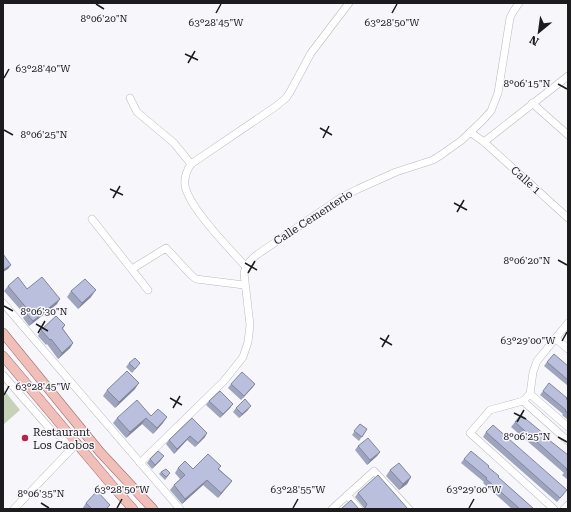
<svg xmlns="http://www.w3.org/2000/svg" width="571" height="512" font-family="'Roboto Serif',serif">
<style>
.green{fill:#c6d2b7}
.lines{fill:none;stroke-linecap:round;stroke-linejoin:round}
.minor-casing{stroke:#b9babe;stroke-width:8}
.major-casing{stroke:#9f6b66;stroke-width:10}
.minor{stroke:#fff;stroke-width:7}
.major{stroke:#f0bfba;stroke-width:9}
.wall{fill:#9fa4be}
.shaded-wall{fill:#82869b}
.building{fill:#b9bfdd;stroke:#82869b}
.ticks{fill:none;stroke:#1c1c1e;stroke-width:1.5}
.poi-dot{fill:#b5244c;stroke:#f6f6fb;stroke-width:1.5}
.labels{text-anchor:middle;stroke-width:3;stroke-linejoin:round;paint-order:stroke}
.street-label{font-size:11px;fill:#1c1c1e;stroke:#f6f6fb}
.poi-label{font-size:11px;fill:#1c1c1e;stroke:#f6f6fb;text-anchor:start}
.ticks-label{font-size:10px;text-anchor:middle;fill:#1c1c1e;stroke:#f6f6fb;stroke-width:3;stroke-linejoin:round;paint-order:stroke}
</style>
<rect width="100%" height="100%" fill="#f6f6fb"/>
<polygon class="green" points="3,389 20,410 3,425"/>
<g class="lines">
<defs>
<g id="minor">
<polyline points="130,98 137,112 174,143 191,164"/>
<polyline points="532,103 568,135"/>
<polyline points="470,132 484,142 568,218"/>
<polyline points="484,142 568,76"/>
<polyline points="92,219 148,290"/>
<path d="M246,267C230,249 188,207 185,185C184,177 187,170 191,164L275,107L286,98L290,92L311,53L349,3"/>
<polyline points="132,269 166,248 191,275 196,279 244,285"/>
<polyline points="3,303 180,509"/>
<polyline points="555,338 568,349"/>
<polyline points="3,375 51,430 63,438 77,443 14,509"/>
<polyline points="530,394 568,427"/>
<polyline points="523,401 568,441"/>
<path d="M140,463L224,381L243,357L248,342L250,325L244,273C246,264 251,259 258,254L342,197L358,189L396,172L433,160L441,155L462,140L482,121L491,111L498,93L510,18L513,12L519,3"/>
<polyline points="347,495 359,509"/>
<polyline points="332,509 374,471 409,509"/>
<polyline points="554,509 470,433 490,410 523,401 530,394 533,372 537,361 568,323"/>
<polyline points="564,509 568,505"/>
</g>
<g id="major">
<polyline points="3,333 100,452 153,509"/>
<polyline points="3,356 110,483 133,509"/>
</g>
</defs>
<use href="#minor" class="minor-casing"/>
<use href="#major" class="major-casing"/>
<use href="#minor" class="minor"/>
<use href="#major" class="major"/>
</g>
<g class="wall">
<polygon points="8,286 27,289 57,304 29,326 23,318 25,315 4,291"/>
<polygon points="71,291 91,297 78,309 67,297"/>
<polygon points="65,325 63,329 73,343 70,348 58,359 47,344 46,345 38,336 41,330"/>
<polygon points="547,362 568,366 568,386 544,366"/>
<polygon points="129,363 137,367 132,373 126,367"/>
<polygon points="231,384 255,384 252,388 241,400 228,388"/>
<polygon points="135,389 115,408 103,396 107,390"/>
<polygon points="543,391 566,399 568,400 568,420 562,415 563,414 540,395"/>
<polygon points="209,401 233,404 230,408 220,418 206,405"/>
<polygon points="236,408 248,410 239,418 233,412"/>
<polygon points="151,416 163,423 153,434 142,424 126,438 113,423 117,418"/>
<polygon points="192,418 205,437 195,447 187,440 174,454 166,444 169,440"/>
<polygon points="515,422 549,440 568,455 568,480 562,475 564,473 511,427"/>
<polygon points="360,424 367,429 359,441 352,435"/>
<polygon points="486,432 564,494 557,502 483,437"/>
<polygon points="358,446 380,452 377,456 367,465 355,450"/>
<polygon points="150,459 161,460 152,469 147,463"/>
<polygon points="464,459 488,467 498,477 534,509 512,509 483,483 484,482 461,463"/>
<polygon points="221,466 219,469 232,481 228,486 218,498 203,485 182,504 170,490 174,485 180,479 175,473 178,468 193,469"/>
<polygon points="390,470 411,477 407,484 399,490 386,476"/>
<polygon points="161,472 169,475 165,480 159,474"/>
<polygon points="358,493 408,509 364,509 364,508 355,497"/>
<polygon points="86,503 110,505 107,509 82,509"/>
</g>
<g class="shaded-wall">
<polygon points="11,265 8,269 3,272 3,270"/>
<polygon points="96,290 91,297 78,309 82,303"/>
<polygon points="60,299 57,304 29,326 33,321"/>
<polygon points="73,343 70,348 58,359 62,353"/>
<polygon points="139,383 135,389 115,408 119,402"/>
<polygon points="255,384 252,388 241,400 244,396"/>
<polygon points="233,404 230,408 220,418 223,414"/>
<polygon points="251,406 248,410 239,418 242,414"/>
<polygon points="167,417 163,423 153,434 157,428"/>
<polygon points="146,418 142,424 126,438 130,432"/>
<polygon points="207,433 205,437 195,447 198,443"/>
<polygon points="190,436 187,440 174,454 177,449"/>
<polygon points="380,452 377,456 367,465 370,460"/>
<polygon points="164,456 161,460 152,469 155,465"/>
<polygon points="411,477 407,484 399,490 403,484"/>
<polygon points="207,480 203,485 182,504 185,499"/>
<polygon points="232,481 228,486 218,498 221,493"/>
</g>
<g class="building">
<polygon points="3,254 11,265 3,270"/>
<polygon points="18,277 27,289 42,277 60,299 33,321 26,313 29,311 8,286"/>
<polygon points="85,279 96,290 82,303 71,291"/>
<polygon points="56,316 65,325 62,328 73,343 62,353 51,339 50,340 41,330"/>
<polygon points="554,354 568,366 568,380 547,362"/>
<polygon points="135,358 140,363 135,369 129,363"/>
<polygon points="127,371 139,383 119,402 107,390"/>
<polygon points="242,372 255,384 244,396 231,384"/>
<polygon points="549,383 567,398 566,399 568,400 568,413 565,411 566,410 543,391"/>
<polygon points="220,391 233,404 223,414 209,401"/>
<polygon points="245,399 251,406 242,414 236,408"/>
<polygon points="137,400 151,416 158,409 167,417 157,428 146,418 130,432 117,418"/>
<polygon points="521,415 550,439 549,440 568,455 568,472 566,470 567,469 515,422"/>
<polygon points="192,418 207,433 198,443 190,436 177,449 169,440"/>
<polygon points="360,424 367,429 362,437 354,431"/>
<polygon points="493,425 567,490 560,498 486,432"/>
<polygon points="368,438 380,452 370,460 358,446"/>
<polygon points="158,451 164,456 155,465 150,459"/>
<polygon points="471,451 489,466 488,467 499,476 498,477 534,509 520,509 486,479 487,478 464,459"/>
<polygon points="208,454 221,466 218,469 232,481 221,493 207,480 185,499 174,485 185,475 178,468 185,461 193,469"/>
<polygon points="399,463 411,477 403,484 390,470"/>
<polygon points="166,469 170,473 166,477 161,472"/>
<polygon points="378,475 408,509 362,509 365,508 367,504 358,493"/>
<polygon points="97,491 110,505 106,509 92,509 86,503"/>
<polygon points="351,500 359,509 341,509"/>
</g>
<path class="ticks" d="M96,4L104,9M216,13L221,4M392,13L397,4M185,54L198,60M188,63L195,51M4,78L9,69M558,84L567,89M320,128L332,135M4,130L13,135M323,138L329,126M110,189L123,195M113,198L120,186M454,203L467,210M457,212L464,200M558,260L567,265M245,263L257,270M248,273L255,261M4,306L13,311M36,324L48,331M38,333L45,321M380,338L392,345M562,341L567,332M382,347L389,335M4,395L9,386M170,398L182,405M173,408L180,396M514,413L526,419M517,422L524,410M558,437L567,442M41,503L49,508M117,508L122,499M293,508L298,499M469,508L474,499"/>
<circle class="poi-dot" cx="25" cy="438" r="4"/>
<g class="labels">
<g class="street-label">
<text transform="translate(526 180) rotate(42)" y="4">Calle 1</text>
<text transform="translate(313 217) rotate(-33)" y="4">Calle Cementerio</text>
</g>
<g class="poi-label">
<text x="33" y="436">Restaurant<tspan x="33" dy="13">Los Caobos</tspan></text>
</g>
</g>
<g class="ticks-label">
<text x="104" y="22">8°06'20"N</text>
<text x="216" y="26">63°28'45"W</text>
<text x="392" y="26">63°28'50"W</text>
<text x="43" y="72">63°28'40"W</text>
<text x="527" y="87">8°06'15"N</text>
<text x="44" y="138">8°06'25"N</text>
<text x="527" y="264">8°06'20"N</text>
<text x="44" y="315">8°06'30"N</text>
<text x="528" y="344">63°29'00"W</text>
<text x="43" y="390">63°28'45"W</text>
<text x="527" y="440">8°06'25"N</text>
<text x="122" y="493">63°28'50"W</text>
<text x="298" y="493">63°28'55"W</text>
<text x="474" y="493">63°29'00"W</text>
<text x="41" y="497">8°06'35"N</text>
</g>
<rect width="571" height="512" fill="none" stroke="#1c1c1e" stroke-width="8"/>
<g transform="translate(539 32) rotate(209)" stroke="#f6f6fb" stroke-width="3" paint-order="stroke">
<path d="M0-3L7 15L0 10L-7 15Z" fill="#1c1c1e"/>
<text y="-6" font-size="11" font-weight="bold" text-anchor="middle" fill="#1c1c1e">N</text>
</g>
</svg>
